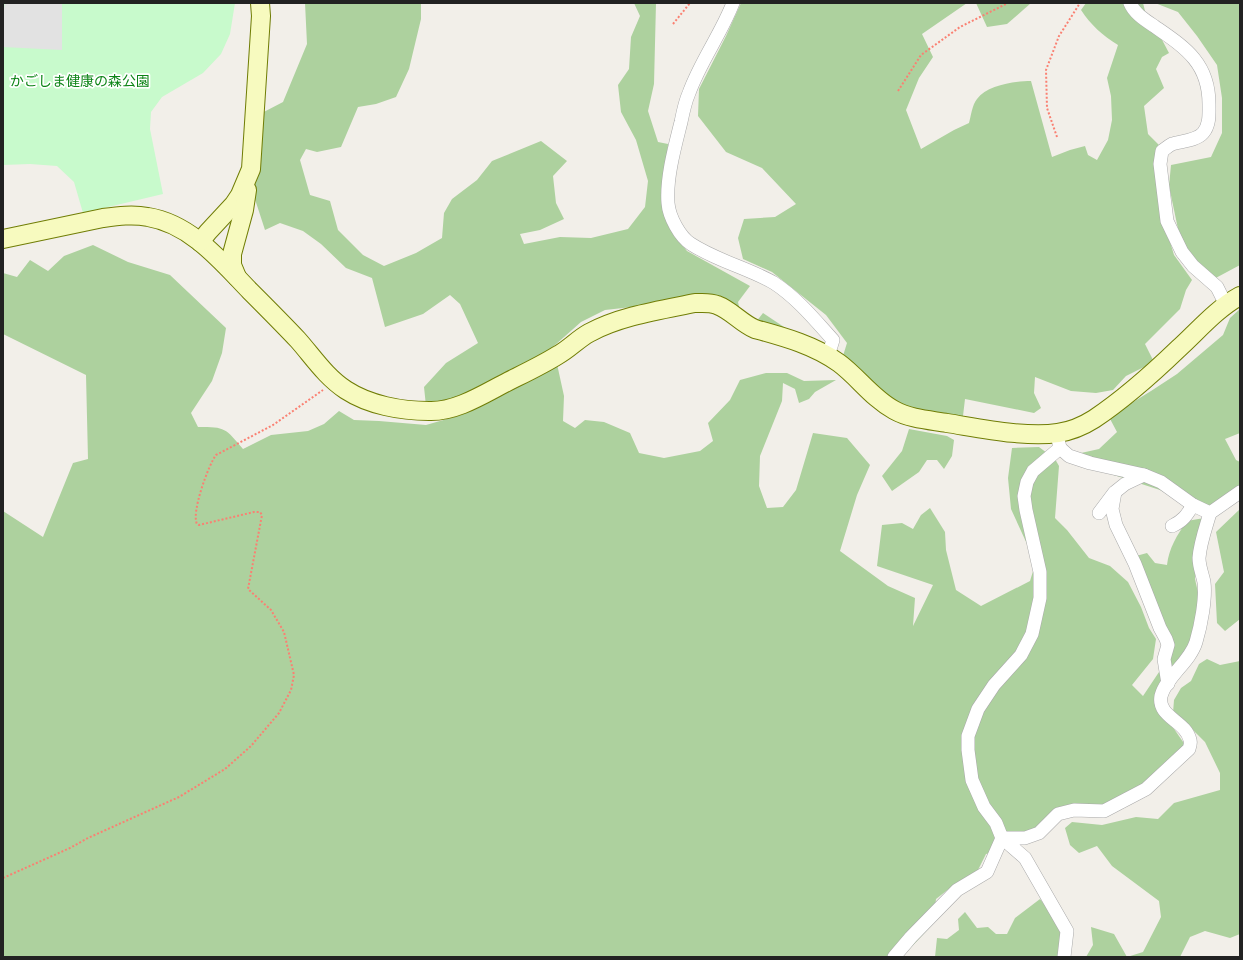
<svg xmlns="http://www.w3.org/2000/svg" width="1243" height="960" font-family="Commissioner,'Noto Sans JP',sans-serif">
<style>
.forest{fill:#add19e}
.park{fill:#c8facc}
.parking{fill:#e2e2e2}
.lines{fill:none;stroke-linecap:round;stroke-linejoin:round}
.street-casing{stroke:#a9a9a9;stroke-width:14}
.secondary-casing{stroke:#707d05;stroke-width:20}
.path{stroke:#fa8072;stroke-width:2;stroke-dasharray:2 2;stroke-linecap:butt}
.street{stroke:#fff;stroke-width:13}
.secondary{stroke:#f7fabf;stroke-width:18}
.labels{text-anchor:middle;stroke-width:3.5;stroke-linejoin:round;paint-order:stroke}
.park-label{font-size:14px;fill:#0c8416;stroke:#fff}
</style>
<rect width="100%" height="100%" fill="#f2efe9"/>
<g class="forest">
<polygon points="305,3 421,3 421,19 409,69 396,97 376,104 358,107 341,147 317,152 306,149 300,160 310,195 330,201 338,230 363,255 384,266 416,253 442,238 444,213 452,199 477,180 492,161 541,141 567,161 553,176 556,203 564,219 540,230 520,234 524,244 560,237 591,238 628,229 645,207 648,181 636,140 621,112 618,85 629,69 631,37 640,16 634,3 656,3 654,84 648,111 658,142 668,144 667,163 675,236 687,251 750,286 738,302 740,311 756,322 763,313 793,333 713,311 650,305 605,310 581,322 546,353 459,400 426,406 424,387 446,363 478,343 460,304 450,295 423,314 385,327 372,278 346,268 321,244 303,231 280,223 265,230 251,187 258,115 283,102 307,44"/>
<path d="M741,3H967L922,34L933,57L919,78L906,110L921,149L954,130L969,123C971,116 972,105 977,99C987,85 1015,81 1031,81L1052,157L1070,150L1085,146L1088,155L1097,160L1108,140L1112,120L1111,96L1107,78L1118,45C1102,35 1091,25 1081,10L1086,3H1143L1145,11L1140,21L1160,36L1169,53L1162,57L1156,69L1164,88L1144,106L1148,134L1162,148V215L1174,255L1192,280L1186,290L1180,309L1145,344L1154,362L1126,376L1113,390L1096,393L1071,391L1035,377L1034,393L1041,408L1034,413L965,399L963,416L938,415L888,401L842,359L847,343L826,315L772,272L743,259L738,238L744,219L775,217L796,204L762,168L726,152L698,116L699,89L726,36Z"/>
<polygon points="976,3 1031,3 1007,24 987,27"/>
<polygon points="1155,3 1240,3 1240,265 1212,280 1182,248 1169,186 1171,165 1211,157 1222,133 1222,98 1217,65 1197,36 1178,12"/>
<path d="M93,245L128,262L170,275L226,328L222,353L212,381L191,413L198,427C226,427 225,428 243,449L271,435L308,431L324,424L339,411L354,420L379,421L426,425L461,415L522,385L557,364L564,396L563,421L575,428L585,420L604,422L630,433L639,453L664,458L700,451L713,441L708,423L730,400L740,380L766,373H787L804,381L836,380L815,392L809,399L799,403L795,389L783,383L782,401L760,456L759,486L767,508L783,507L796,490L813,433L847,438L870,465L857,495L840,551L888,586L915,598L913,626L933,585L877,566L882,525L902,523L913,529L921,515L930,508L945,532L946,550L956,590L981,606L1030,581L1034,568L1027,544L1011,509L1008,478L1012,448L1039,447L1055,459L1059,466L1055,518L1067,530L1089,558L1110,566L1128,582L1141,607L1149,628L1156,639L1153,659L1132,685L1143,696L1165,663L1173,643L1136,556L1147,553L1155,563L1167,565C1169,548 1177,535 1187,521L1204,518L1196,556L1195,579L1203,615L1168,690L1161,710L1190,752L1131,802L1065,813L1027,843L986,854L974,878L950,888L936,899L933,924L902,957H3V511L43,537L73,463L88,459L86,375L3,334V273L17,277L30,260L48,271L64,256Z"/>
<polygon points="1240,309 1240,433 1225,439 1236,460 1240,462 1240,491 1223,507 1197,509 1160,490 1086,466 1081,453 1099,449 1117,432 1109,417 1151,391 1177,374 1223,335 1230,318"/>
<polygon points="909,429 947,436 954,440 952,456 944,469 937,460 927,460 919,472 892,491 882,476 902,451"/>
<polygon points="1240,509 1240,619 1225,631 1217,623 1215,584 1224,572 1216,532"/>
<polygon points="1207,659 1220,665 1240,661 1240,934 1230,938 1205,931 1190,937 1180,957 1086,957 1093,945 1091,927 1114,934 1127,957 1143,952 1161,917 1159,901 1112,866 1097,846 1079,853 1070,845 1065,828 1072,822 1102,825 1136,817 1158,819 1174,803 1220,790 1220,773 1205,742 1190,727 1173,713 1174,700 1181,688 1191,681 1199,664"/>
<polygon points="1040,899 1058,921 1066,943 1063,957 935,957 937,938 947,939 959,930 958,919 965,912 977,928 988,927 996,934 1007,934 1015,918"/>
</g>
<polygon class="park" points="3,3 235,3 230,34 221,54 203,73 162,97 151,112 150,129 163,194 83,213 74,182 57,166 30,164 3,165"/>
<polygon class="parking" points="5,3 62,3 62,50 3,47 3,14"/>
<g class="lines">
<defs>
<g id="street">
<path d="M733,3C721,34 700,62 689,93C685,102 683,112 681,122C675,146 666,178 668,203C669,217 680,237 691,244C717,261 748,268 774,283C797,298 815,320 833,340L828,356"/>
<path d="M1130,3C1134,13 1145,20 1154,26C1184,47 1209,62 1209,104C1209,114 1210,125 1203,133C1196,141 1181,141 1172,144C1168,146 1165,149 1162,151L1160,164L1167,221L1182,252L1193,266L1217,287L1226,305"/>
<polyline points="1058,439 1060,448 1069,456 1090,463 1144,475 1161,482 1193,505 1210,513 1240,492"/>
<polyline points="1144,475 1125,484 1115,492 1112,509 1116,525 1135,564 1160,628 1166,639 1168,645 1164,659 1168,684"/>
<polyline points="1099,513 1114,493"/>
<path d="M1172,526C1183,521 1187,515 1193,505"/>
<polyline points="894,957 911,937 957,890 987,872 1002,838 996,823 984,807 972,780 968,750 968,736 978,709 994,685 1021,655 1032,634 1040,598 1040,572 1026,510 1024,496 1027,482 1033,471 1060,448"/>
<path d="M1064,957L1067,931L1025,858L1002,838H1025L1039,833L1058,814L1074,810L1104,811L1146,789L1189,749C1190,746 1191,742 1190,740C1186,721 1157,717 1161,696C1166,677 1190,662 1196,642C1201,625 1206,599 1204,582C1202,573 1199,566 1199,558C1200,543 1206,527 1210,513"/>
</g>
<g id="secondary">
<path d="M3,239L103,218C118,216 133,214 148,217C191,224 221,261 250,291C266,307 282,323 298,340C313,357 326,377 346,390C369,405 401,411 429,411C457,412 485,393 509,381C525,373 542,365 558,355C569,349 578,339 589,333C620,316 661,310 695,303C702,303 710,302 717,305C731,310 741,323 755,329C784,337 814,345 839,363C858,377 872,398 894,410C910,419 929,420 947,423C979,428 1026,438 1058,433C1071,431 1083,426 1094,419C1124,399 1152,374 1178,349C1198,331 1216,309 1240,296"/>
<polyline points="200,242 208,232 234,204 240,195 251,169 261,16 260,3"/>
<polyline points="237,277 232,265 232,254 244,210 247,190"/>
</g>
</defs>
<use href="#street" class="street-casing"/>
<use href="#secondary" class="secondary-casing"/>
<g class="path">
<polyline points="673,24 690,3"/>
<polyline points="898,91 921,55 960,27 1008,3"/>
<polyline points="1057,137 1047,108 1046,70 1059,36 1080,3"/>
<path d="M3,878L70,848L88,838L179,797L225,769L251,746L279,713L291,690L294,675L284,632L271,610L248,589L262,515L260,512H254L199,525L197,524C191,513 208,466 216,455L273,425L323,390"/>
</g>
<use href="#street" class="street"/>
<use href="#secondary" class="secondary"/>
</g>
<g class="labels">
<g class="park-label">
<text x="80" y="86">かごしま健康の森公園</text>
</g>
</g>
<rect width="1243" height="960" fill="none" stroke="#222222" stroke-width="8"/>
</svg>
